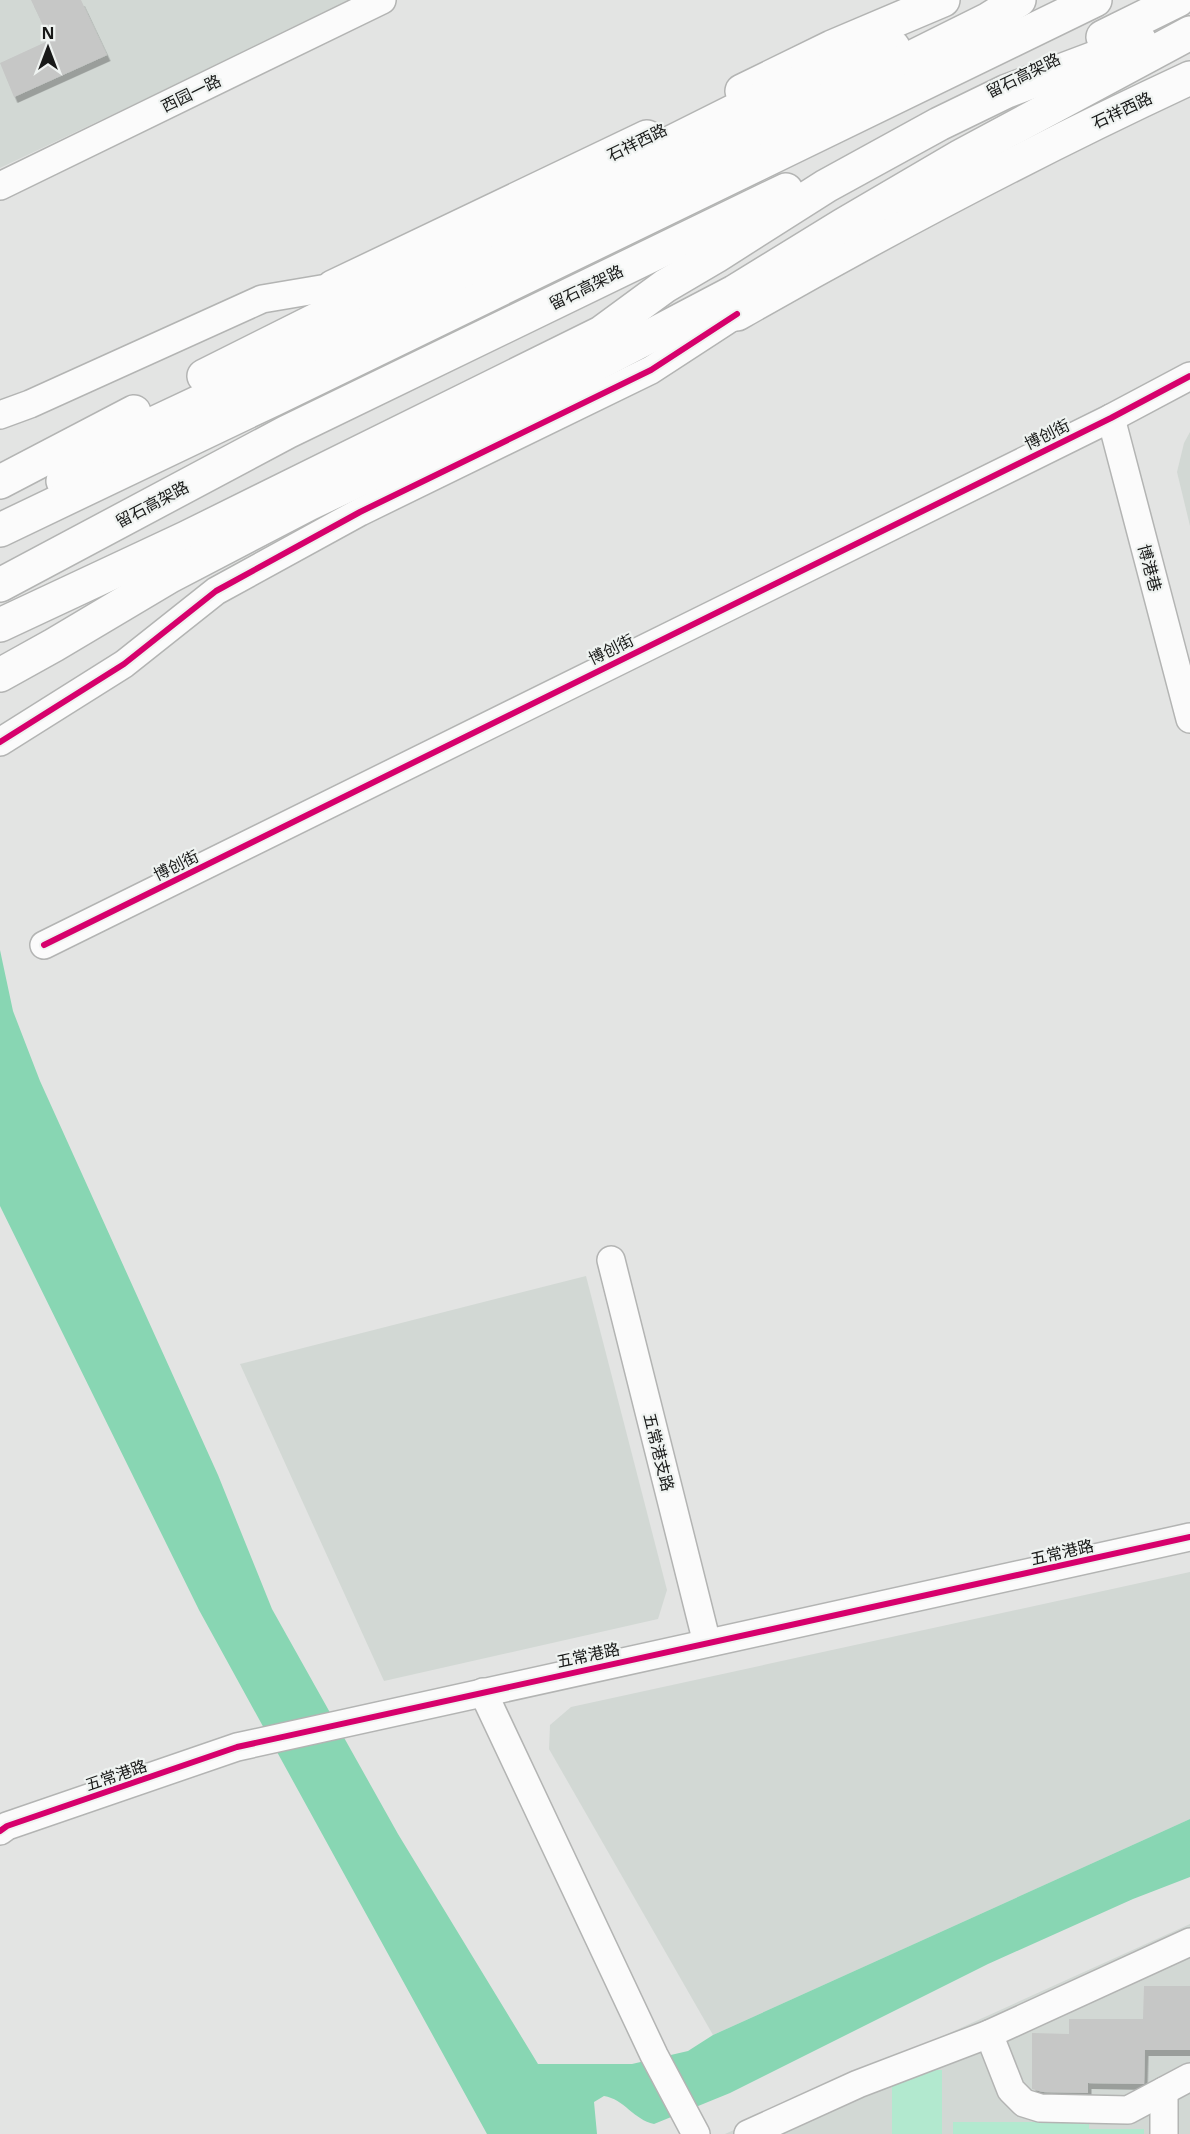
<svg xmlns="http://www.w3.org/2000/svg" width="1190" height="2134" font-family="'Open Sans','Noto Sans SC',sans-serif">
<style>
.built{fill:#d2d8d4}
.green{fill:#b2e9cf}
.water{fill:#88d6b3}
.building{fill:#c6c7c6;filter:url(#shadow)}
.lines{fill:none;stroke-linecap:round;stroke-linejoin:round}
.minor-casing{stroke:#b3b4b3;stroke-width:30}
.major-casing{stroke:#b3b4b3;stroke-width:36}
.highway-casing{stroke:#b3b4b3;stroke-width:36}
.minor{stroke:#fbfbfb;stroke-width:27}
.major{stroke:#fbfbfb;stroke-width:33}
.highway{stroke:#fbfbfb;stroke-width:33}
.cycleway-casing{stroke:#eff3f1;stroke-width:10}
.cycleway{stroke:#d6006c;stroke-width:6}
.labels{text-anchor:middle;stroke-width:4.5;stroke-linejoin:round;paint-order:stroke}
.street-label{font-size:16px;fill:#181918;stroke:#eff3f1}
</style>
<defs>
<filter id="shadow"><feDropShadow dx="3.5" dy="6" stdDeviation="0" flood-color="#0004"/></filter>
</defs>
<rect width="100%" height="100%" fill="#e3e4e3"/>
<g class="built">
<polygon points="0,0 353,0 0,168"/>
<polygon points="1190,432 1190,526 1177,472 1184,443"/>
<polygon points="586,1276 667,1590 658,1619 384,1681 240,1364"/>
<polygon points="1190,1572 1190,1819 713,2035 549,1749 550,1725 571,1707"/>
<polygon points="1190,1924 1190,2134 725,2134 837,2084"/>
</g>
<g class="green">
<polygon points="915,2070 942,2070 942,2134 892,2134 892,2082"/>
<polygon points="953,2122 1089,2122 1089,2129 1144,2129 1144,2134 953,2134"/>
</g>
<path class="water" d="M0,950L13,1011L40,1081L218,1475L272,1609L398,1834L538,2064H632L688,2051L713,2035L1190,1819V1877L1133,1899L988,1964L730,2093L654,2124C634,2120 624,2099 604,2096L594,2102L597,2134H487L199,1610L0,1206Z"/>
<g class="building">
<polygon points="31,0 81,0 107,55 14,97 0,63 50,40"/>
<polygon points="1144,1986 1190,1986 1190,2050 1145,2050 1144,2084 1088,2083 1088,2093 1043,2092 1032,2089 1032,2033 1069,2034 1069,2019 1143,2019"/>
</g>
<g class="lines">
<defs>
<g id="minor">
<polyline points="0,186 382,0"/>
<polyline points="0,415 30,404 262,299 333,287"/>
<polyline points="1111,418 1190,719"/>
<polyline points="0,742 124,664 216,591 360,512 651,370 737,314"/>
<polyline points="44,945 1111,418 1190,376"/>
<polyline points="611,1260 707,1643"/>
<polyline points="483,1692 654,2055 696,2134"/>
<polyline points="0,1831 7,1826 237,1747 1190,1537"/>
<polyline points="989,2034 1011,2090 1024,2103 1040,2108 1128,2110 1190,2077"/>
<polyline points="1164,2091 1164,2134"/>
<polyline points="748,2134 858,2084 989,2034 1190,1942"/>
</g>
<g id="major">
<polyline points="742,91 832,47 943,0"/>
<polyline points="333,287 647,137"/>
<path d="M737,314C886,229 1035,150 1190,78"/>
</g>
<g id="highway">
<polyline points="1103,37 1178,0"/>
<polyline points="204,376 738,109 819,73 893,47"/>
<polyline points="63,481 142,429 565,230 989,19 1019,0"/>
<polyline points="0,482 134,412"/>
<polyline points="0,530 274,399 1095,0"/>
<polyline points="0,585 287,432 786,190"/>
<polyline points="0,625 186,538 601,333 665,286 716,256 826,186 939,124 1007,91 1140,41"/>
<polyline points="0,675 54,645 170,576 308,504 534,397 734,292 843,225 961,156 1190,33"/>
</g>
</defs>
<use href="#minor" class="minor-casing"/>
<use href="#major" class="major-casing"/>
<use href="#highway" class="highway-casing"/>
<use href="#minor" class="minor"/>
<use href="#major" class="major"/>
<use href="#highway" class="highway"/>
<defs>
<g id="cycleway">
<polyline points="0,742 124,664 216,591 360,512 651,370 737,314"/>
<polyline points="44,945 1111,418 1190,376"/>
<polyline points="0,1831 7,1826 237,1747 1190,1537"/>
</g>
</defs>
<use href="#cycleway" class="cycleway-casing"/>
<use href="#cycleway" class="cycleway"/>
</g>
<g class="labels">
<g class="street-label">
<text transform="translate(1023 75) rotate(-26)" y="6">留石高架路</text>
<text transform="translate(191 93) rotate(-26)" y="6">西园一路</text>
<text transform="translate(1122 110) rotate(-25)" y="6">石祥西路</text>
<text transform="translate(637 142) rotate(-26)" y="6">石祥西路</text>
<text transform="translate(586 287) rotate(-26)" y="6">留石高架路</text>
<text transform="translate(1047 434) rotate(-26)" y="6">博创街</text>
<text transform="translate(152 504) rotate(-28)" y="6">留石高架路</text>
<text transform="translate(1150 568) rotate(75)" y="6">博港巷</text>
<text transform="translate(611 649) rotate(-26)" y="6">博创街</text>
<text transform="translate(176 865) rotate(-26)" y="6">博创街</text>
<text transform="translate(659 1452) rotate(76)" y="6">五常港支路</text>
<text transform="translate(1062 1552) rotate(-13)" y="6">五常港路</text>
<text transform="translate(588 1655) rotate(-12)" y="6">五常港路</text>
<text transform="translate(116 1775) rotate(-19)" y="6">五常港路</text>
</g>
</g>
<g transform="translate(48 48)" stroke="#eff3f1" stroke-width="4.5" paint-order="stroke">
<path d="M0-4.5L10 22L0 15L-10 22Z" fill="#181918"/>
<text y="-9" font-size="16" font-weight="bold" text-anchor="middle" fill="#181918">N</text>
</g>
</svg>
